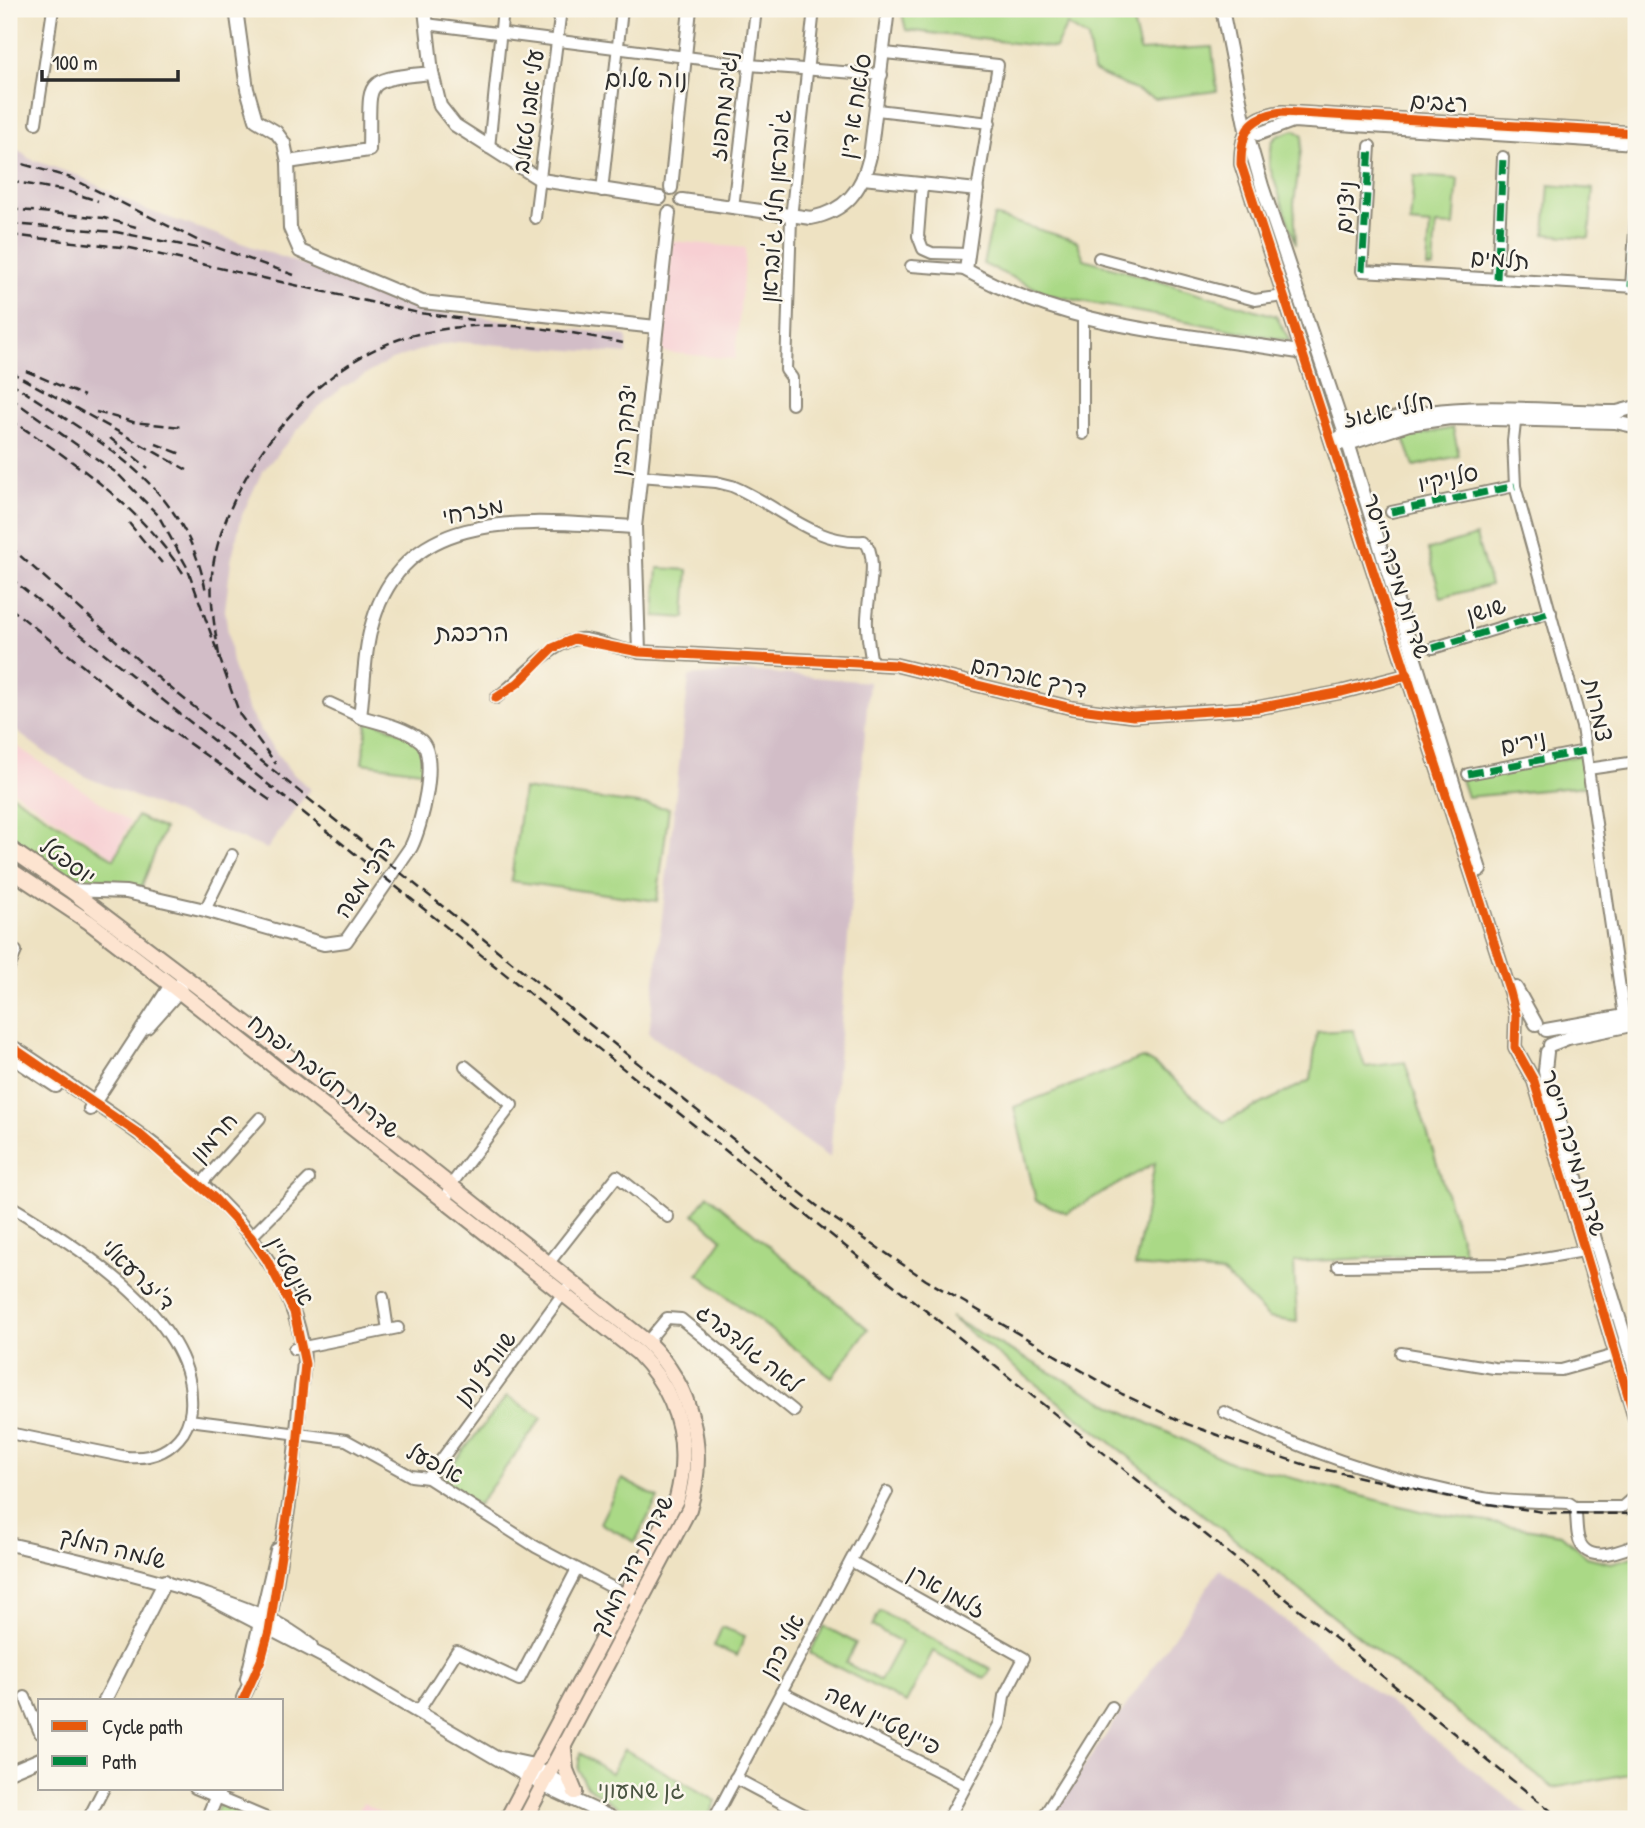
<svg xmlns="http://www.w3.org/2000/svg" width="1645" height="1828" font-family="'Patrick Hand','Playpen Sans Hebrew',sans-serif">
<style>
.built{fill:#f7cfd3}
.industrial{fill:#d2bdc7}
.green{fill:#aad986;stroke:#6a8258;stroke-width:2}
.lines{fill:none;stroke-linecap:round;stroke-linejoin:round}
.minor-casing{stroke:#8c8676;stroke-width:14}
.tertiary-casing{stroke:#8c8676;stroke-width:16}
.secondary-casing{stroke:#8c8676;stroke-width:18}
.minor{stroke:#fff;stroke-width:10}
.tertiary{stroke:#fff;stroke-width:12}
.secondary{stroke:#fde4d0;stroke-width:14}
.rail{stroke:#2b2b2b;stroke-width:2.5;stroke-dasharray:10 5;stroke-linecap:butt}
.quiet{stroke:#00873e;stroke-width:7;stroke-dasharray:14 7;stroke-linecap:butt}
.cycleway-casing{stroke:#fbf7ec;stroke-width:13}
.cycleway{stroke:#e8590c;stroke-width:9}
.labels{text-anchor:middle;stroke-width:5;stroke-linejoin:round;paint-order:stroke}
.street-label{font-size:23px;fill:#2b2b2b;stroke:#fbf7ec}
.park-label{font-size:23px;fill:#4b5642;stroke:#fbf7ec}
.neighbourhood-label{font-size:24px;fill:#2b2b2b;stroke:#fbf7ec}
</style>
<rect width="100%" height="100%" fill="#fbf7ec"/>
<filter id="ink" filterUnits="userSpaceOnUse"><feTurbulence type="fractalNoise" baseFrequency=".0143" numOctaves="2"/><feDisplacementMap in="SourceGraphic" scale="14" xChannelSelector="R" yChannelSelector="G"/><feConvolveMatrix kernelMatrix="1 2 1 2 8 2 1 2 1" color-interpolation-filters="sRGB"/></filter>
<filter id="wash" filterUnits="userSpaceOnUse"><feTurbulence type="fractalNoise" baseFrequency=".00686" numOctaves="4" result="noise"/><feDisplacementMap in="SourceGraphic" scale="28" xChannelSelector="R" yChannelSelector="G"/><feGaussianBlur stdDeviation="1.57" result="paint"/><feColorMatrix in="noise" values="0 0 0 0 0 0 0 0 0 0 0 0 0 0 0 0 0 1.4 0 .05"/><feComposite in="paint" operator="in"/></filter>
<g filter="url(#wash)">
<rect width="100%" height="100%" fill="#eee2c2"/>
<g class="built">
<polygon points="672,241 746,248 735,359 662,352"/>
<polygon points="9,741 130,822 114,857 9,788"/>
<polygon points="363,1803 393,1819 354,1819"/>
</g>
<g class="industrial">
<polygon points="9,150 19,151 30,159 79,176 144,209 421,306 441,312 627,336 627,354 458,342 429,347 389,361 342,388 314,411 262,472 242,515 231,561 225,610 232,663 247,708 266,739 291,772 310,789 267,849 88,778 50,756 9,726"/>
<polygon points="747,671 869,682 830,1158 649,1034 689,676"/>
<polygon points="1220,1569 1535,1819 1048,1819"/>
</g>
<g class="green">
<polygon points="901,9 1130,9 1140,51 1212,47 1217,91 1155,99 1093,71 1088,38 1067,25 1055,48 906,30"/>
<polygon points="1294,130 1303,135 1294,203 1296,244 1269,165 1272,142 1277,136"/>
<polygon points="1414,176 1458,179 1454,226 1436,225 1433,268 1427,268 1430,225 1410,223"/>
<polygon points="1549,185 1593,189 1589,238 1545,234"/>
<polygon points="994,216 1077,241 1084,259 1276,316 1290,341 1050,295 983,264"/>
<polygon points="1453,428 1459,456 1414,466 1404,438"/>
<polygon points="1476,536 1490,585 1441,598 1428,550"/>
<polygon points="658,568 688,570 685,618 655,616"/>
<polygon points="368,719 416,738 428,772 362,763"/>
<polygon points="1582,755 1586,786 1467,797 1461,779"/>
<polygon points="523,789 669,808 657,901 511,881"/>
<polygon points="9,793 114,859 137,816 164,829 140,891 105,879 76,888 9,845"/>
<path d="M1353,1030L1365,1067L1405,1062L1465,1253L1294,1262L1297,1322L1269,1318L1223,1273L1135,1266L1155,1163L1067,1213L1036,1201L1014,1107L1142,1058C1173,1072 1195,1103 1224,1122L1311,1080L1317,1032Z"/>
<polygon points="708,1195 868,1329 832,1377 698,1274 722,1239 694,1214"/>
<polygon points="950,1317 1114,1407 1230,1462 1420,1511 1561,1534 1587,1557 1611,1563 1636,1556 1636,1776 1628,1774 1553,1788"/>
<polygon points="507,1396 542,1418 478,1505 449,1486 442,1477"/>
<polygon points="622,1479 658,1498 635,1542 600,1523"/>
<polygon points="880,1611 991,1669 985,1679 933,1651 906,1703 810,1653 824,1626 856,1643 846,1663 880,1681 901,1642 872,1626"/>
<polygon points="722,1627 745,1636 737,1656 714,1646"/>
<polygon points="624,1749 716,1801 707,1819 636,1819 587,1786 578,1770 580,1753 611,1773"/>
<polygon points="221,1802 257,1819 212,1819"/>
</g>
</g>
<g filter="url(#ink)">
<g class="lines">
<defs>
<g id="minor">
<polyline points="426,24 749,65 882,75"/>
<polyline points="885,53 998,65 977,190"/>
<polyline points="877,110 990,123"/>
<polyline points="36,123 53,9"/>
<polyline points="1370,146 1362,271 1636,287"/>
<polyline points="489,148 503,9"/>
<polyline points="922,184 918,236 923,249 932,253 968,254"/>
<polyline points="602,191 622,9"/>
<polyline points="733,208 756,9"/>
<polyline points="535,218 561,9"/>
<polyline points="1099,258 1255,300 1284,296"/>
<polyline points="911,266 966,270"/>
<polyline points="1497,279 1503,157"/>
<polyline points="1631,287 1636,218"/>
<polyline points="792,404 792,378 786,370 791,218 814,9"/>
<polyline points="1516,414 1513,441 1515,486 1582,727 1625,1023"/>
<polyline points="1083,434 1083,318"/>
<path d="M640,476L716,482L732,486C777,504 814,545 864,541C881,557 865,604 867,625C867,638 870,651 872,664"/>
<polyline points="1391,512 1515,486"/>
<polyline points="1433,648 1551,612"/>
<path d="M496,698C519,682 557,635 585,639C603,642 620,650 639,652"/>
<polyline points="330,703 360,717"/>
<polyline points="1588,769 1636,762"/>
<polyline points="1468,774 1585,751"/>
<polyline points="205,910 232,855"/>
<polyline points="9,968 16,951"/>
<polyline points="200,1185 260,1118"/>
<polyline points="446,1202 450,1186 512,1105 465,1066"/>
<path d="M9,1205C71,1242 190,1315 191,1397C192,1410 190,1422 183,1433C169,1453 150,1459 127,1457L9,1433"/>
<polyline points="251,1237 309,1179"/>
<polyline points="548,1264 617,1176 668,1217"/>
<polyline points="1338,1266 1508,1264 1584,1251"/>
<polyline points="383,1297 388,1330"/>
<polyline points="647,1342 667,1318 681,1319 794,1411"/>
<polyline points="294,1349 398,1328"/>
<polyline points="1401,1353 1494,1368 1561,1370 1615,1355"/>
<path d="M1224,1412C1304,1451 1391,1481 1478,1497C1507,1503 1539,1501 1569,1503L1575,1507C1577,1516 1576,1526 1578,1536C1584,1566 1618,1552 1636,1545"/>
<polyline points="189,1420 346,1440 411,1476 428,1478 536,1547 632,1598"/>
<polyline points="428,1478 567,1288"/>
<polyline points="1575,1507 1622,1507 1636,1495"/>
<polyline points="851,1561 1024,1658 1004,1696 1000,1723 948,1819"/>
<polyline points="781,1692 966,1785"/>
<polyline points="25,1697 40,1733"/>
<polyline points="418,1712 457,1651 519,1680 577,1569"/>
<polyline points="735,1778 812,1819"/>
<polyline points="195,1788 269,1819"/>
<polyline points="88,1819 104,1788"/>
<polyline points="714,1819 887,1492"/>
<polyline points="1042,1819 1112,1707"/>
</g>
<g id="tertiary">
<polyline points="236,9 247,89 256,120 276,132 284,143 288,162 290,228 300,251 422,302 656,327"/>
<polyline points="425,9 432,73 440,106 455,125 541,180 660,198"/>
<polyline points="1222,9 1246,130 1262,186 1345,433 1480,870"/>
<polyline points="1246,130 1258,134 1293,121 1636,143"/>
<path d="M1636,133L1283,112C1249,116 1241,131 1241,164L1510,992L1516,1015L1515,1047L1534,1081L1636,1422"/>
<path d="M288,162L369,150C371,80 358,80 432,73"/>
<path d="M863,178L977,190L966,270C1076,332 1183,332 1304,353"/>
<polyline points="671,188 690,9"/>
<path d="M682,200L811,218C846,211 862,190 870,156L888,9"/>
<polyline points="669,213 635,527 639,652 896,665 1072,708 1133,716 1257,708 1342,692 1408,675"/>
<path d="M1339,438C1349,430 1363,427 1374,424C1454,399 1535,411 1617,412L1636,407"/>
<polyline points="1341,443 1348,444 1409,424 1450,418 1615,422 1633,426"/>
<path d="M70,890L126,892L205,910L324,944L346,941L411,847C421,827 439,758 421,741C406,728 378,722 360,717C364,686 364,650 373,621C409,501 538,523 635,527"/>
<polyline points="1516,988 1536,1024"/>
<polyline points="147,1027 179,991 183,977"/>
<polyline points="1546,1030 1636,1014"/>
<path d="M9,1045C33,1059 56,1076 79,1092C169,1153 286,1234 303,1350C306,1367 301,1380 300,1397C296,1442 293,1485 285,1529C274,1591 272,1640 243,1698"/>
<polyline points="1550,1045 1568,1038 1636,1024"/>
<polyline points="1547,1052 1545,1070 1547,1083 1636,1373"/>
<polyline points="9,1055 56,1086"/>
<polyline points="90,1109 171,985"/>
<path d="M9,1544C75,1559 141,1575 206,1595C245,1608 278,1619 311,1646"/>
<polyline points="206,1596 324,1657 544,1786 610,1817"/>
<polyline points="247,1679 277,1550"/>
<polyline points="105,1700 165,1581"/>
<polyline points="501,1758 529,1764 576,1792"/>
<polyline points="9,1772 40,1759"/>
<polyline points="207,1819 220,1788"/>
</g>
<g id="secondary">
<path d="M9,848L70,890L268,1040L647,1342C692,1386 708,1449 689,1509L525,1819"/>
<path d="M9,869L89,922L171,985L638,1353C678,1394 691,1443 677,1498L507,1819"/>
<polyline points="564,1750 566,1770 575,1792"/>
</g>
</defs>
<use href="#minor" class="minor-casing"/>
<use href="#tertiary" class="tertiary-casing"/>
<use href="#secondary" class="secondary-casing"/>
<use href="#minor" class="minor"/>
<use href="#tertiary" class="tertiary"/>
<use href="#secondary" class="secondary"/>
<g class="rail">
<polyline points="9,160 71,178 201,242 294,275"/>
<polyline points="9,181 67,191 98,201"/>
<polyline points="9,209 104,218 136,227"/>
<polyline points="9,224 116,232 203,249"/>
<polyline points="9,235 130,248 419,313 473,320"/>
<polyline points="9,371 187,470"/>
<polyline points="26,371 84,396"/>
<path d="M9,381C95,441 185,480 206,592"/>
<polyline points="9,397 118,474 158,515 187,567 240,715 276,764"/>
<polyline points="96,412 133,422 182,427"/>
<path d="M9,419C73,460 141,508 183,573"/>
<polyline points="110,438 148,468"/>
<polyline points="156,444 181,454"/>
<polyline points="129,523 162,563"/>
<polyline points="9,546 163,682 649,1072 826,1213 926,1280 1122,1394 1187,1424 1262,1451 1309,1466 1475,1502 1550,1513 1636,1514"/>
<polyline points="9,577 1561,1819"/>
<polyline points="9,607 110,688 271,801"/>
<path d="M219,655C214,624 208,591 214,560C234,464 320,356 418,334C492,317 551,328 623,343"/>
</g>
<g class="quiet">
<polyline points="1362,271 1370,146"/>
<polyline points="1497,279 1503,157"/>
<polyline points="1631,287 1636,218"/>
<polyline points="1391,512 1515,486"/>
<polyline points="1433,648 1551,612"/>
<polyline points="1468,774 1585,751"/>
</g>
<defs>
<g id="cycleway">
<path d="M1636,133L1283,112C1249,116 1241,131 1241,164L1510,992L1516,1015L1515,1047L1534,1081L1636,1422"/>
<polyline points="496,698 518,683 553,648 574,639 639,652 896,665 1072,708 1133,716 1257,708 1342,692 1408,675"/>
<polyline points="9,1045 139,1134 214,1198 251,1237 267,1260 294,1312 305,1364 295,1466 269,1631 261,1660 243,1700"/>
</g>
</defs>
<use href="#cycleway" class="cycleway-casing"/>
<use href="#cycleway" class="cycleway"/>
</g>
</g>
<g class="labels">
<g class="street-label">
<text transform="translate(1439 102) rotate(3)" y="8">רגבים</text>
<text transform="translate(723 106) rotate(-84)" y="8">נגיב מחפוז</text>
<text transform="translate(855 106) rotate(-81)" y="8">סלאח א דין</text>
<text transform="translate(528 111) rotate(-83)" y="8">עלי אבו טאלב</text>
<text transform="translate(775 206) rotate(-86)" y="8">ג'ובראן חליל ג'ובראן</text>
<text transform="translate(1345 207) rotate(-86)" y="8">ניצנים</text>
<text transform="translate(1500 259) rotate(4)" y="8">תלמים</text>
<text transform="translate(1388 410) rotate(-12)" y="8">חללי אגוז</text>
<text transform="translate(624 430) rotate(-84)" y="8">יצחק רבין</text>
<text transform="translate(1448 478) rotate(-12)" y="8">סלניקיו</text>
<text transform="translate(473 511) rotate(-11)" y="8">מזרחי</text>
<text transform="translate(1397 576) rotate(72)" y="8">שדרות מיכה רייסר</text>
<text transform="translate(1486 610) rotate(-17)" y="8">שושן</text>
<text transform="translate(1029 677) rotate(13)" y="8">דרך אברהם</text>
<text transform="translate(1598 710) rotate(78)" y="8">צמרות</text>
<text transform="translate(1523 742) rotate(-11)" y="8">נירים</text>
<text transform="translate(68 861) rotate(36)" y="8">יוספטל</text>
<text transform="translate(365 877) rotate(-57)" y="8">דרכי משה</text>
<text transform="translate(324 1076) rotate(38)" y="8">שדרות חטיבת יפתח</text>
<text transform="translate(214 1137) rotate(-48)" y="8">חרמון</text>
<text transform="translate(1574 1153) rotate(73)" y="8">שדרות מיכה רייסר</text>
<text transform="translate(291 1271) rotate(62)" y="8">אינשטיין</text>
<text transform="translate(138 1275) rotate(44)" y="8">ד'יזרעאלי</text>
<text transform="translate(749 1348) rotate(39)" y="8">לאה גולדברג</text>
<text transform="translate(485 1368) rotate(-53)" y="8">שוורץ נתן</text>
<text transform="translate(435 1463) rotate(27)" y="8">אלפעל</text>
<text transform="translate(113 1548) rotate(14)" y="8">שלמה המלך</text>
<text transform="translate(632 1565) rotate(-63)" y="8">שדרות דוד המלך</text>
<text transform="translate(947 1591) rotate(29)" y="8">זלמן ארן</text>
<text transform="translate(782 1646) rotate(-62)" y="8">אלי כהן</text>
<text transform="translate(883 1720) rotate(27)" y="8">פיינשטיין משה</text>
</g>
<g class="park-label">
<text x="641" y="1798">גן שמעוני</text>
</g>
<g class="neighbourhood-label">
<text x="646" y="87">נוה שלום</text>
<text x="472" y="641">הרכבת</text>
</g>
</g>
<rect width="1645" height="1828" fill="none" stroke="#fbf7ec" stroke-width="35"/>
<rect x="38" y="1699" width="245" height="91" fill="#fbf7ec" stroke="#a8a59f" stroke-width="2"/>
<rect x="52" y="1721" width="35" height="10" fill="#e8590c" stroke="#a8a59f" stroke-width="2"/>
<text x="102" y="1734" font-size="21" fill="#2b2b2b">Cycle path</text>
<rect x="52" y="1756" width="35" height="10" fill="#00873e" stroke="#a8a59f" stroke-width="2"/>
<text x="102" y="1769" font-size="21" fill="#2b2b2b">Path</text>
<path d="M42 70v10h136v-10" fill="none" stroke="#2b2b2b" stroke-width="3.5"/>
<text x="52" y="70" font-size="21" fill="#2b2b2b" stroke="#fbf7ec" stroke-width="5" paint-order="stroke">100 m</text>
</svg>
